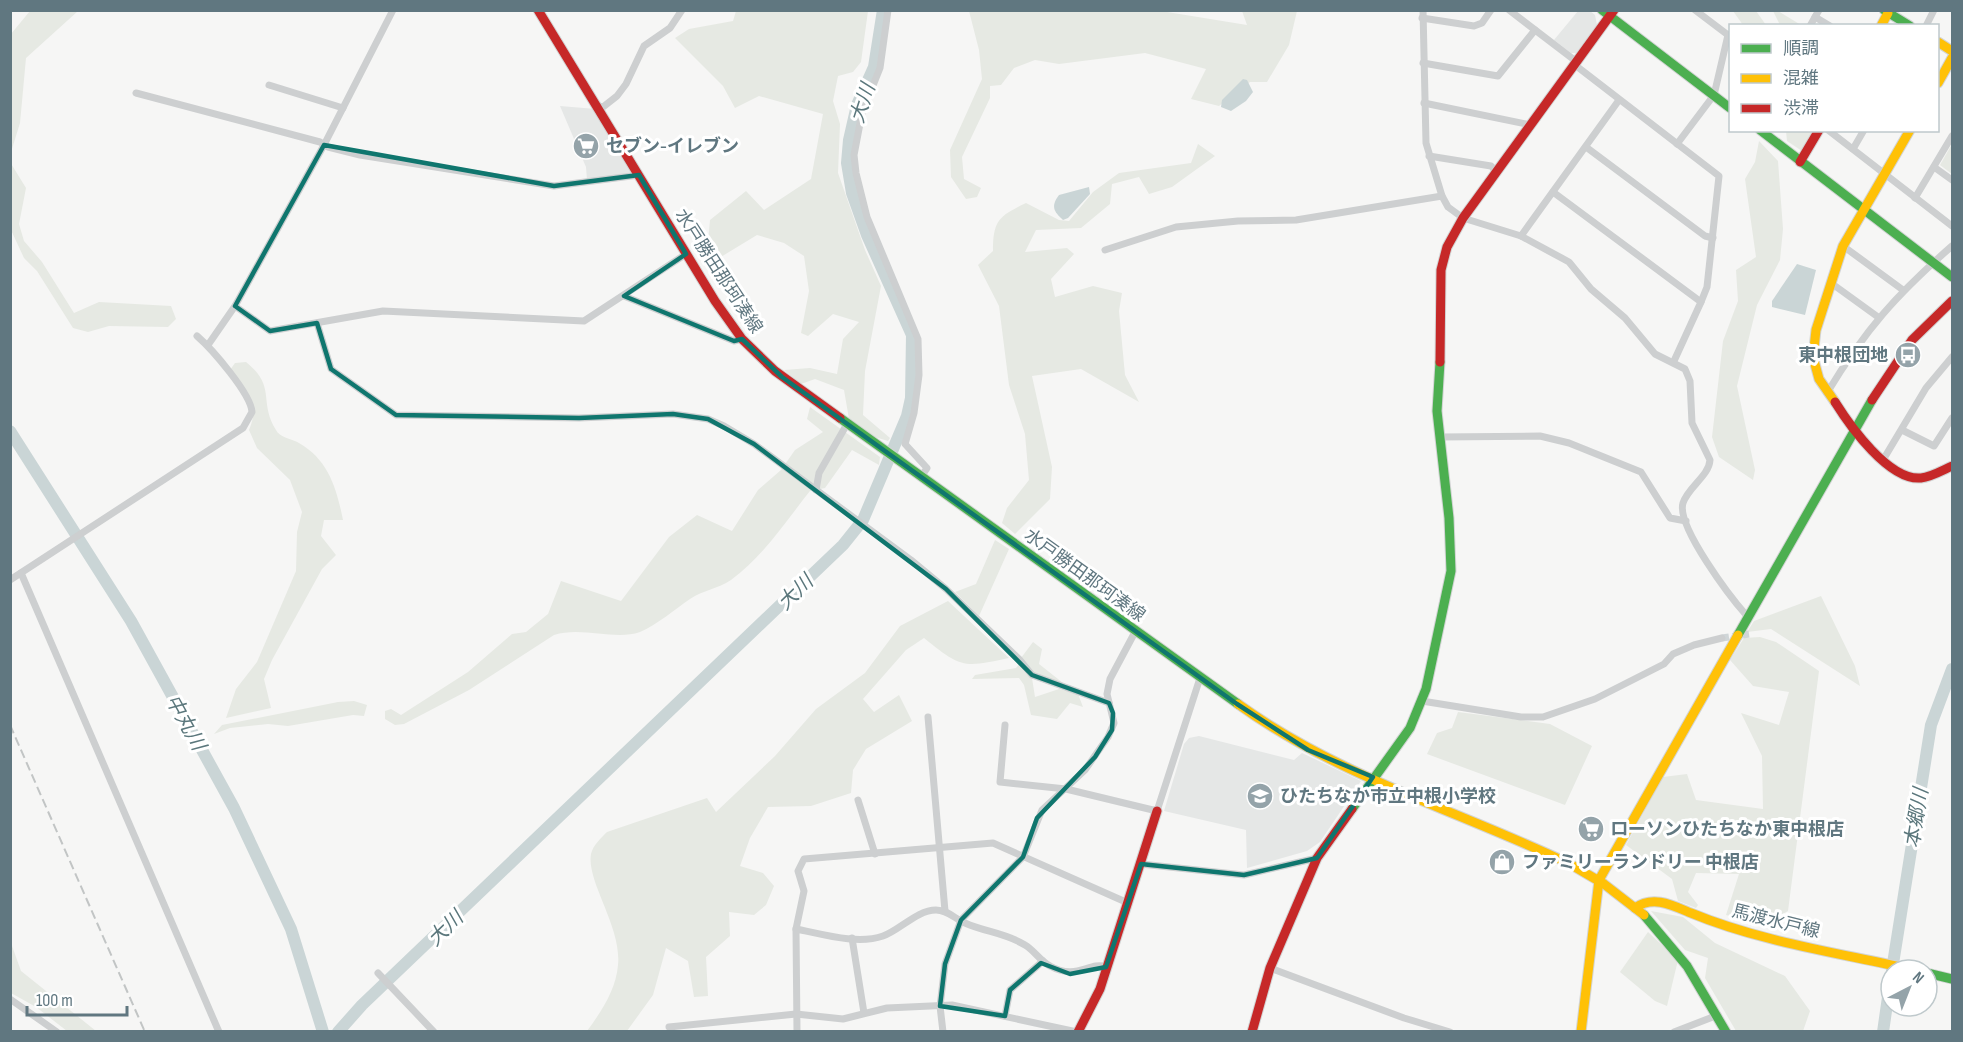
<svg xmlns="http://www.w3.org/2000/svg" width="1963" height="1042" font-family="'Sofia Sans Condensed','Noto Sans JP',sans-serif">
<style>
.built{fill:#e5e7e6}
.green{fill:#e6e9e3}
.water{fill:#cad5d6}
.lines{fill:none;stroke-linecap:round;stroke-linejoin:round}
.river{stroke:#cad5d6;stroke-width:12}
.street-tunnel{stroke:#d0d6d8;stroke-width:7;stroke-dasharray:7 3.5;stroke-linecap:butt}
.fast-casing{stroke:#d2d4d4;stroke-width:11}
.slow-casing{stroke:#d2d4d4;stroke-width:11}
.jam-casing{stroke:#d2d4d4;stroke-width:11}
.street{stroke:#cdcfd0;stroke-width:7}
.fast{stroke:#4caf50;stroke-width:9}
.slow{stroke:#ffc107;stroke-width:9}
.jam{stroke:#c62828;stroke-width:9}
.rail{stroke:#c2c5c5;stroke-width:2;stroke-dasharray:9 4.5;stroke-linecap:butt}
.marked{fill:none;stroke:#0f766e;stroke-width:4.5;stroke-linejoin:round}
.labels{text-anchor:middle;stroke-width:6;stroke-linejoin:round;paint-order:stroke}
.poi-label{font-size:18px;font-weight:bold;fill:#607780;stroke:#fff;text-anchor:start}
.street-label{font-size:18px;fill:#607780;stroke:#fff}
.water-label{font-size:20px;font-style:italic;fill:#5b777c;stroke:#fff}
</style>
<rect width="100%" height="100%" fill="#f6f6f5"/>
<g class="built">
<polygon points="1578,11 1590,11 1595,15 1597,25 1576,53 1571,53 1554,40"/>
<polygon points="560,106 596,109 633,172 587,180 586,167"/>
<polygon points="1199,736 1294,760 1302,753 1361,781 1320,842 1307,851 1247,868 1246,830 1164,811 1184,744 1189,738"/>
</g>
<g class="green">
<polygon points="30,11 78,11 26,58 20,123 11,152 11,34"/>
<polygon points="736,11 868,11 861,62 853,72 838,76 833,101 840,124 838,173 865,250 881,286 865,371 863,415 890,438 888,441 875,437 849,419 844,390 815,379 801,384 784,370 810,368 837,374 843,339 859,322 833,314 808,336 801,333 809,291 804,256 784,243 757,235 706,266 710,220 746,191 764,210 811,179 823,114 759,96 735,108 723,86 675,38 689,29 733,21"/>
<polygon points="969,11 1161,11 1247,25 1242,11 1297,11 1289,45 1267,82 1250,82 1219,106 1191,99 1206,69 1145,53 1059,64 1035,60 1014,68 1001,85 990,86 990,98 962,157 964,179 981,188 977,197 966,199 951,177 950,150 982,79 979,50"/>
<polygon points="1733,11 1756,11 1766,25 1743,25"/>
<polygon points="1773,11 1778,11 1801,25 1780,25"/>
<polygon points="1786,131 1814,131 1802,151 1787,141"/>
<polygon points="1759,141 1778,161 1783,229 1780,260 1757,305 1737,386 1755,470 1753,480 1719,457 1712,437 1723,341 1738,301 1736,270 1756,257 1745,179 1755,162"/>
<path d="M1198,144L1215,156L1172,187L1149,194L1139,177L1112,184L1110,204L1081,228L1036,230L1025,252L1067,248L1074,254L1051,279L1055,297L1093,286L1122,293L1119,311L1125,375L1139,402L1081,369L1032,376L1052,467L1050,499L1015,534L1002,523L1007,508L1029,480L1025,434L1009,385L999,306L978,265L993,251C993,220 999,216 1026,203L1059,220L1069,221L1093,192L1119,173L1191,163Z"/>
<polygon points="1952,144 1952,174 1940,165"/>
<polygon points="10,162 26,188 19,224 24,241 42,262 74,313 99,302 171,306 176,319 168,327 109,326 88,332 73,328 37,271 24,258 11,230"/>
<path d="M246,362C277,387 258,401 276,430C279,437 292,439 299,443C329,460 337,490 343,520H324L321,536L336,555L322,569L272,660L264,679L271,708L226,718L236,689L257,662L296,571L297,532L302,512L290,480L257,448L249,430C261,402 246,392 230,370L235,363Z"/>
<path d="M810,407L880,457L879,465L852,450L825,488L810,491C786,521 763,557 731,580C718,589 703,590 690,599C675,609 657,625 640,632C615,641 582,626 554,635L469,690L404,724L395,725L385,719V711L391,709L401,715L468,672L512,634L526,632L548,614L561,581L621,601L669,537L697,515L732,531L758,490L781,470L795,450L823,432L807,419Z"/>
<polygon points="995,540 1009,549 979,616 955,592 976,584"/>
<polygon points="1821,596 1855,666 1860,686 1771,629 1747,632 1754,621"/>
<path d="M948,601L1009,658C963,668 961,668 924,638L906,650L863,699L874,712L899,695L912,721L866,749L853,770L851,793L811,806L768,807L750,838L740,866L763,873L774,886L766,905L754,915L729,912L730,936L706,957L708,996L694,997L688,961L666,948L653,995L627,1031H587C601,1012 616,990 618,965C622,927 586,881 591,854C593,845 601,838 607,832L707,798L716,812L775,756L816,709L865,673L900,626Z"/>
<polygon points="1760,637 1776,642 1819,671 1788,911 1764,925 1726,915 1739,874 1696,873 1688,892 1698,905 1696,908 1678,901 1672,879 1626,845 1663,777 1687,774 1696,800 1763,809 1762,756 1741,713 1779,725 1789,692 1753,686 1730,660 1744,638"/>
<polygon points="1033,642 1042,649 1039,664 1063,683 1035,675 1021,658"/>
<polygon points="1020,663 1032,678 1035,697 1059,689 1078,694 1083,707 1070,703 1057,719 1031,715 1024,685 1019,678 972,679 975,675 1016,668"/>
<polygon points="354,701 367,705 364,716 353,715 288,726 268,724 230,728 214,734 222,725 338,702"/>
<polygon points="1458,712 1550,724 1592,746 1565,805 1427,754 1437,733 1452,728"/>
<polygon points="1651,911 1683,917 1715,943 1785,976 1810,1011 1803,1031 1736,1031 1705,978 1708,958 1685,950"/>
<polygon points="1648,932 1678,960 1667,1006 1655,1001 1620,972"/>
<polygon points="11,943 21,971 96,1031 67,1031 36,1007 11,993"/>
</g>
<g class="water">
<polygon points="1243,79 1247,80 1253,92 1246,101 1231,111 1221,107 1222,100"/>
<path d="M1089,187L1090,194L1068,218L1063,220C1053,211 1051,206 1059,195Z"/>
<polygon points="1797,264 1816,270 1805,315 1772,307 1772,301"/>
</g>
<g class="lines">
<g class="river">
<polyline points="10,431 131,621 234,808 291,929 323,1032"/>
<polyline points="1892,970 1931,725 1952,669"/>
<polyline points="338,1032 362,1005 843,545 863,520 907,416 911,398 912,335 867,235 852,193 847,163 849,140 857,105 874,67 883,10"/>
<polyline points="1883,1032 1891,976"/>
</g>
<polyline class="street-tunnel" points="1722,638 1749,634"/>
<defs>
<g id="fast">
<polyline points="1602,10 1730,108"/>
<polyline points="1884,10 1910,26"/>
<polyline points="1760,130 1952,277"/>
<polyline points="840,418 1238,704"/>
<polyline points="1738,635 1872,400"/>
<polyline points="1352,809 1410,728 1426,689 1451,571 1449,518 1437,411 1440,362"/>
<polyline points="1644,915 1687,966 1726,1032"/>
<polyline points="1927,973 1952,979"/>
</g>
<g id="slow">
<polyline points="1881,26 1888,13"/>
<polyline points="1938,42 1952,51"/>
<polyline points="1938,83 1952,58"/>
<polyline points="1835,402 1819,379 1813,357 1816,330 1843,246 1910,130"/>
<path d="M1238,704C1339,777 1459,811 1570,864L1604,884L1644,915"/>
<path d="M1635,908C1653,895 1672,905 1691,913C1761,942 1840,953 1914,970"/>
<polyline points="1581,1032 1599,880 1738,635"/>
</g>
<g id="jam">
<polyline points="538,10 715,301 742,339 775,371 840,418"/>
<polyline points="1800,162 1819,130"/>
<polyline points="1440,362 1441,270 1447,247 1463,218 1614,10"/>
<polyline points="1872,400 1912,340 1952,301"/>
<path d="M1835,402C1850,426 1889,481 1921,478C1931,477 1943,470 1952,466"/>
<polyline points="1078,1032 1100,989 1157,811"/>
<polyline points="1252,1032 1270,968 1317,858 1352,809"/>
</g>
</defs>
<use href="#fast" class="fast-casing"/>
<use href="#slow" class="slow-casing"/>
<use href="#jam" class="jam-casing"/>
<g class="street">
<polyline points="888,10 880,68 862,113 854,155 856,173 867,217 918,339 919,375 914,413 905,444 927,468 921,477"/>
<path d="M1423,10L1426,143L1442,196L1448,207L1463,218L1521,236L1569,262L1591,289L1625,318L1655,354L1685,369L1690,381L1692,423L1710,460C1709,476 1688,487 1683,503C1676,526 1731,598 1747,616"/>
<polyline points="1509,10 1577,62"/>
<polyline points="1815,17 1830,26"/>
<polyline points="1422,18 1474,26 1482,23 1491,10"/>
<polyline points="1810,26 1819,10"/>
<polyline points="1926,26 1934,10"/>
<polyline points="1423,63 1498,76 1535,30"/>
<polyline points="1575,65 1719,176 1707,287 1701,302"/>
<polyline points="269,85 343,108"/>
<polyline points="136,93 320,142 328,147 360,155 554,186 639,175"/>
<polyline points="1424,103 1531,125"/>
<polyline points="598,106 603,107 617,96 626,84 644,46 670,28 682,10"/>
<polyline points="1828,130 1952,226"/>
<polyline points="1677,144 1714,95 1728,35 1695,10"/>
<polyline points="1586,147 1705,236 1713,238"/>
<polyline points="1853,149 1864,130"/>
<polyline points="1429,156 1491,166 1497,172"/>
<polyline points="1934,167 1952,180"/>
<polyline points="1553,192 1701,302 1674,361"/>
<polyline points="1915,198 1952,136"/>
<polyline points="1521,236 1619,100"/>
<polyline points="1843,246 1903,290"/>
<polyline points="1105,250 1176,227 1238,221 1296,220 1442,196"/>
<polyline points="1831,283 1878,317"/>
<polyline points="624,296 734,341 742,339"/>
<polyline points="235,306 270,331 383,311 584,321 686,254"/>
<polyline points="317,323 331,369 396,415 579,418 673,414 708,419 724,426 754,444 911,560 946,589 1019,659 1032,675 1109,703"/>
<polyline points="208,345 235,306 324,145 393,10"/>
<path d="M1827,393C1865,330 1896,295 1952,246"/>
<polyline points="1902,430 1934,446 1952,418"/>
<polyline points="1440,437 1540,436 1569,443 1641,472 1670,518 1686,521"/>
<polyline points="1883,460 1926,388 1952,357"/>
<polyline points="816,490 819,473 847,424"/>
<polyline points="21,573 219,1032"/>
<path d="M10,580L243,428L252,412C251,394 212,349 197,336"/>
<polyline points="1422,701 1521,717 1543,717 1595,699 1664,664 1673,654 1694,645 1722,638"/>
<polyline points="928,717 945,911"/>
<polyline points="1005,725 1000,782 1066,789 1157,811 1200,678"/>
<polyline points="858,800 875,854"/>
<polyline points="1141,864 1244,875 1317,858"/>
<polyline points="796,929 804,891 798,871 804,859 993,843 1128,903"/>
<polyline points="852,938 864,1013"/>
<polyline points="1270,968 1404,1018 1450,1032"/>
<polyline points="378,973 434,1032"/>
<polyline points="10,999 57,1032"/>
<polyline points="1005,1016 1010,990 1043,961"/>
<polyline points="669,1027 796,1014 843,1019 887,1008 952,1005 1077,1032"/>
<path d="M797,1032L796,929C822,934 857,945 883,936C900,930 917,910 936,910C948,910 955,919 965,923C985,932 1006,933 1025,945C1035,951 1040,961 1050,966C1077,981 1089,961 1106,967"/>
<polyline points="943,1032 940,1006 945,964 961,920 1023,857 1042,810 1085,770 1108,737 1114,723 1107,694 1110,679 1135,632"/>
<polyline points="1674,1032 1718,1015"/>
</g>
<use href="#fast" class="fast"/>
<use href="#slow" class="slow"/>
<use href="#jam" class="jam"/>
<polyline class="rail" points="10,725 145,1032"/>
</g>
<path class="marked" d="M324,145L554,186L639,175L686,254L624,296L734,341L742,339L782,377L1237,704L1308,750L1373,777L1317,858L1244,875L1141,864L1106,967L1070,974L1041,963L1010,990L1005,1016L940,1006L945,964L961,920L1023,857L1037,818L1095,757L1112,730L1113,713L1109,703L1032,675L946,589L754,444L708,419L673,414L579,418L396,415L331,369L317,323L270,331L235,306Z"/>
<defs>
<symbol id="supermarket-disc" viewBox="-11 -11 22 22"><circle r="9.5" fill="#94a3a9" stroke="#fff"/><path d="M-6-5.5h2.5l.6 2H6L4.5 2H-2.5L-4.4-4H-6ZM-1.5 3.2a1.3 1.3 0 1 0 .1 0ZM3 3.2a1.3 1.3 0 1 0 .1 0Z" fill="#fff"/></symbol>
<symbol id="bus-disc" viewBox="-11 -11 22 22"><circle r="9.5" fill="#94a3a9" stroke="#fff"/><path d="M-5-6H5V4H4V6H2V4H-2V6H-4V4H-5ZM-3.5-4V0h7V-4ZM-3.5 1.2v1.5H-2V1.2ZM2 1.2v1.5H3.5V1.2Z" fill="#fff"/></symbol>
<symbol id="school-disc" viewBox="-11 -11 22 22"><circle r="9.5" fill="#94a3a9" stroke="#fff"/><path d="M0-5L7-2L0 1L-7-2ZM-4 1L0 2.5L4 1V4Q0 6-4 4Z" fill="#fff"/></symbol>
<symbol id="shop-disc" viewBox="-11 -11 22 22"><circle r="9.5" fill="#94a3a9" stroke="#fff"/><path d="M-5-2.5h2.3a2.7 3.5 0 0 1 5.4 0H5L5.5 6h-11ZM-1.5-2.5h3a1.5 2.3 0 0 0-3 0Z" fill="#fff"/></symbol>
</defs>
<g fill-rule="evenodd">
<use href="#supermarket-disc" x="571" y="131" width="30" height="30"/>
<use href="#bus-disc" x="1893" y="340" width="30" height="30"/>
<use href="#school-disc" x="1245" y="781" width="30" height="30"/>
<use href="#supermarket-disc" x="1576" y="814" width="30" height="30"/>
<use href="#shop-disc" x="1487" y="847" width="30" height="30"/>
</g>
<g class="labels">
<g class="poi-label">
<text x="606" y="152">セブン-イレブン</text>
<text x="1888" y="361" text-anchor="end">東中根団地</text>
<text x="1280" y="802">ひたちなか市立中根小学校</text>
<text x="1610" y="835">ローソンひたちなか東中根店</text>
<text x="1522" y="868">ファミリーランドリー 中根店</text>
</g>
<g class="street-label">
<text transform="translate(719 271) rotate(57)" y="6">水戸勝田那珂湊線</text>
<text transform="translate(1085 575) rotate(36)" y="6">水戸勝田那珂湊線</text>
<text transform="translate(1776 921) rotate(14)" y="6">馬渡水戸線</text>
</g>
<g class="water-label">
<text transform="translate(862 103) rotate(-72)" y="7">大川</text>
<text transform="translate(795 592) rotate(-44)" y="7">大川</text>
<text transform="translate(186 722) rotate(61)" y="7">中丸川</text>
<text transform="translate(1916 818) rotate(-81)" y="7">本郷川</text>
<text transform="translate(445 928) rotate(-44)" y="7">大川</text>
</g>
</g>
<rect width="1963" height="1042" fill="none" stroke="#607780" stroke-width="24"/>
<rect x="1729" y="24" width="210" height="108" fill="#ffffff" stroke="#bfc9cc" stroke-width="1.5"/>
<rect x="1741" y="44" width="30" height="9" fill="#4caf50" stroke="#bfc9cc" stroke-width="1.5"/>
<text x="1783" y="54" font-size="18" fill="#607780">順調</text>
<rect x="1741" y="74" width="30" height="9" fill="#ffc107" stroke="#bfc9cc" stroke-width="1.5"/>
<text x="1783" y="84" font-size="18" fill="#607780">混雑</text>
<rect x="1741" y="104" width="30" height="9" fill="#c62828" stroke="#bfc9cc" stroke-width="1.5"/>
<text x="1783" y="114" font-size="18" fill="#607780">渋滞</text>
<g transform="translate(1909 988) rotate(42)"><circle r="28" fill="#ffffff" stroke="#bfc9cc" stroke-width="1.5"/>
<path d="M0-4.5L10 22L0 15L-10 22Z" fill="#94a3a9"/>
<text y="-9" font-size="16" font-weight="bold" text-anchor="middle" fill="#607780">N</text>
</g>
<path d="M27 1006v9h100v-9" fill="none" stroke="#607780" stroke-width="3"/>
<text x="36" y="1006" font-size="18" fill="#607780" stroke="#ffffff" stroke-width="4.5" paint-order="stroke">100 m</text>
</svg>
